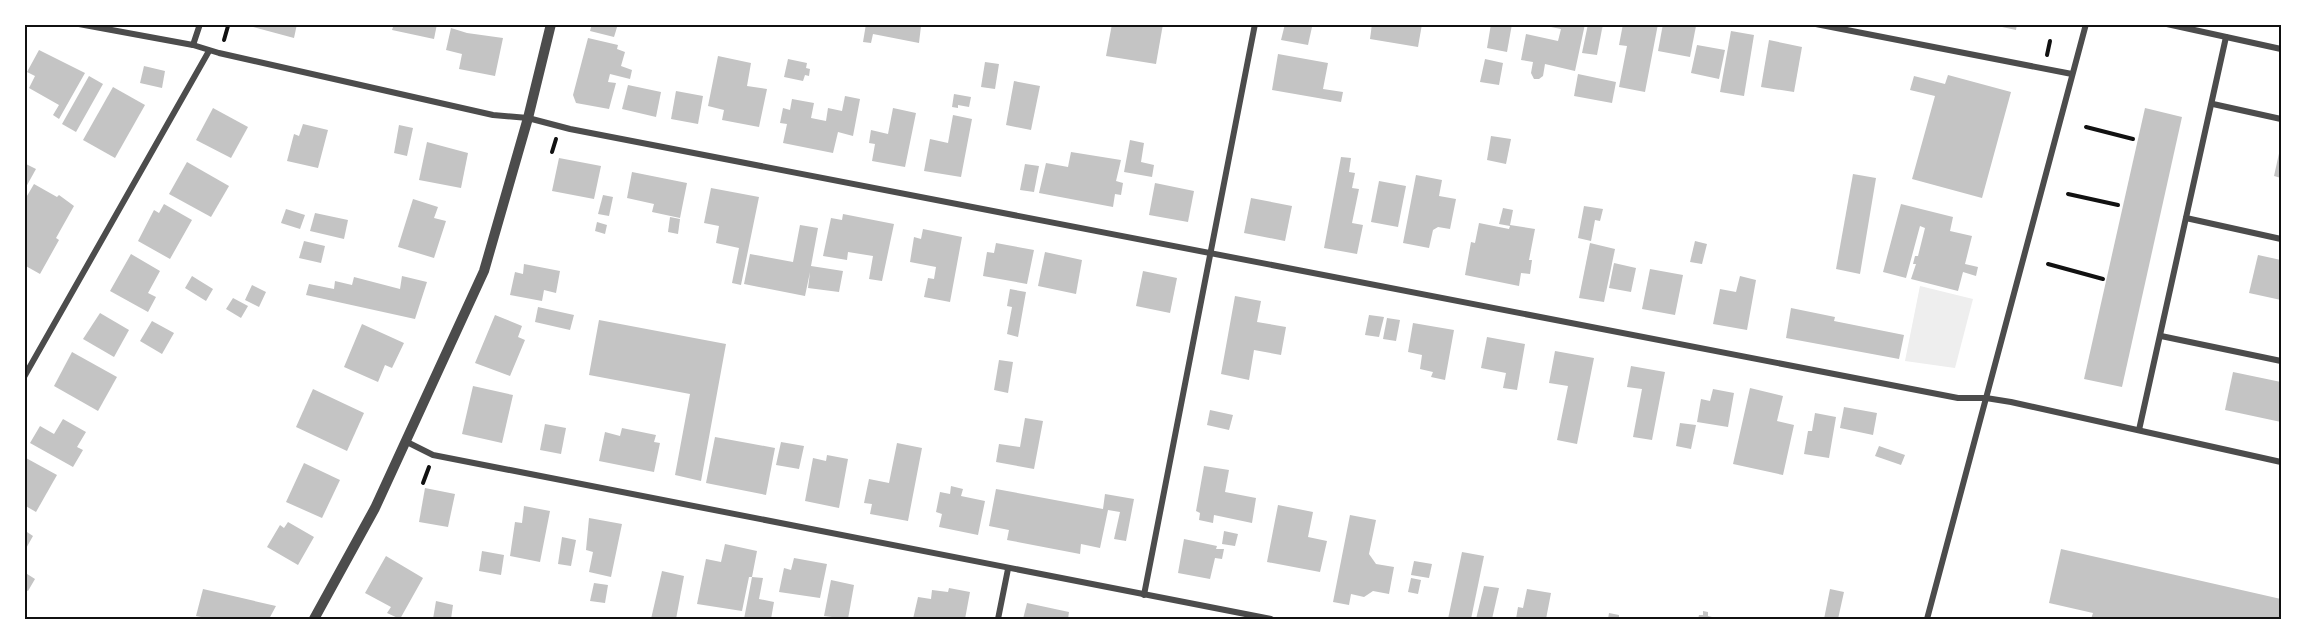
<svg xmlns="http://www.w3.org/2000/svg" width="2305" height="643" font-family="Commissioner,sans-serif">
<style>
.green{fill:#eee}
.building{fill:#c4c4c4}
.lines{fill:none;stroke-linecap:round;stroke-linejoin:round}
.path{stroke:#111;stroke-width:4}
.minor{stroke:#4c4c4c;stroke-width:6}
.tertiary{stroke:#4c4c4c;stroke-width:10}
.neatline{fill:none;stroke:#111;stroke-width:2}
</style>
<rect width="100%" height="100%" fill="#fff"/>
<polygon class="green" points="1920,286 1973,299 1955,368 1905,361"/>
<g class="building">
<polygon points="242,24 297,24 294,38"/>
<polygon points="394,24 437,24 434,39 392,30"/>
<polygon points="592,24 618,24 614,37 590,31"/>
<polygon points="866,24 909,24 921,26 919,43 873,34 871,43 863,42"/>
<polygon points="1112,24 1163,24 1156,64 1106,56"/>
<polygon points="1285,24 1312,27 1308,45 1281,40"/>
<polygon points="1372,24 1422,24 1418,47 1370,39"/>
<polygon points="1491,24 1512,24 1507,52 1487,48"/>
<polygon points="1547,24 1585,24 1575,71 1545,64 1543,76 1539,79 1534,79 1531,73 1533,62 1521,60 1526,34 1558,41 1561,29 1546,26"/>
<polygon points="1588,24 1603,24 1597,55 1582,53"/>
<polygon points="1623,24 1658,24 1645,92 1619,87 1627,46 1619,45"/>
<polygon points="1663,24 1696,26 1690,57 1658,51"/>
<polygon points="1988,24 2017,24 2016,30"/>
<polygon points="451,28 467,33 503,38 495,76 459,69 462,54 446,50"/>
<polygon points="1731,31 1754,35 1744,96 1720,92"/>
<polygon points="588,38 618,45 617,49 625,52 621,66 632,70 630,79 610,74 608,82 616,83 609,109 576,103 573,95"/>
<polygon points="1769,40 1802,47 1794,92 1761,87"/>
<polygon points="1697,45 1725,50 1719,79 1691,73"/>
<polygon points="39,50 85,73 59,119 53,115 59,105 29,88 35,76 27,72"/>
<polygon points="1278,54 1328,63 1323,89 1343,92 1341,102 1272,90"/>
<polygon points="718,56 751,63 747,86 767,89 759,127 722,120 724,110 708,106"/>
<polygon points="788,59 807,63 806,68 810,69 809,76 805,75 803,81 784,77"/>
<polygon points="1485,59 1503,63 1499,85 1480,82"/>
<polygon points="985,62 999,64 995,89 981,87"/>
<polygon points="144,66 165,71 162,88 140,83"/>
<polygon points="1578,74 1616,82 1612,103 1574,96"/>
<polygon points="1948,75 2011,92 1982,198 1912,179 1935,96 1910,90 1914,76 1945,84"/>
<polygon points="89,76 103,84 76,132 62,124"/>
<polygon points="1014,81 1040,86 1031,130 1006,125"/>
<polygon points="628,85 661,92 656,117 622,109"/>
<polygon points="113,87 145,105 115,158 83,140"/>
<polygon points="676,91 703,96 698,124 671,119"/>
<polygon points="954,94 971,97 969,107 958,105 958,108 952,107"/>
<polygon points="845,96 860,99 853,136 838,132 833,153 783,143 787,124 780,123 783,108 790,110 792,99 814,103 811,118 826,121 828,108 842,111"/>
<polygon points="213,108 248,127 231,158 196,140"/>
<polygon points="893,108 916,113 905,167 872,161 875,144 869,143 871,130 888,134"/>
<polygon points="2145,108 2182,117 2122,387 2084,379"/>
<polygon points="953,115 972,119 961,177 924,171 930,139 948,143"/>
<polygon points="303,124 328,130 318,168 287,161 294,134 299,136"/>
<polygon points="399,125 413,128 407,156 394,153"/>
<polygon points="1491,136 1511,139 1506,164 1487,160"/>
<polygon points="1130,140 1144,143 1141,162 1154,165 1152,177 1124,172"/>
<polygon points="427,142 468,153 461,188 419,180"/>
<polygon points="2280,149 2281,149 2281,178 2274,176"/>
<polygon points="1071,152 1121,160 1116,181 1123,183 1121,195 1115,194 1113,207 1039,193 1046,163 1068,167"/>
<polygon points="1341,157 1351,158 1349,172 1355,173 1352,188 1359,189 1352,223 1363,225 1357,254 1324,248"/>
<polygon points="559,158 601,166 594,199 552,191"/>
<polygon points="187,162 229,186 211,217 169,194"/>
<polygon points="24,163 36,169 26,187 24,186"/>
<polygon points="1025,164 1039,166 1034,192 1020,190"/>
<polygon points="632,172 687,183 680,218 652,212 654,204 627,198"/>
<polygon points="1853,174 1876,178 1860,274 1836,269"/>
<polygon points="1416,175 1442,180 1439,196 1456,199 1450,229 1438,227 1433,230 1429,248 1403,243"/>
<polygon points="1379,181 1406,186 1398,227 1371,222"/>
<polygon points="1155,183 1194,191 1188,222 1149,215"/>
<polygon points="34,184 57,197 59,195 74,206 56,238 59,240 40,274 24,265 24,201"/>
<polygon points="711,188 759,197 741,285 732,283 739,248 716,243 719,226 704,223"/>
<polygon points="603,195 613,197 609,216 598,214"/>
<polygon points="1251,198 1292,206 1285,241 1244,233"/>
<polygon points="413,199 438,207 434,218 446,221 434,258 398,247"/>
<polygon points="164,204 192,220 170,259 138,241 154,210 159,213"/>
<polygon points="1901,204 1953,217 1950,231 1972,236 1965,264 1978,267 1976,276 1963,272 1958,291 1911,279 1916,264 1913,264 1915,256 1918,256 1925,228 1920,226 1906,278 1883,272"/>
<polygon points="1584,206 1603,209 1600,221 1595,220 1591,241 1578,238"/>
<polygon points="1503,208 1513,210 1510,225 1535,229 1529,260 1532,260 1530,274 1521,273 1519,286 1465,275 1471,242 1475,243 1479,223 1509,229 1510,226 1499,224"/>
<polygon points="286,209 305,215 300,229 281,223"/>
<polygon points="315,213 348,220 344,239 310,231"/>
<polygon points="843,214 894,224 882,281 869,279 873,256 848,252 847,260 823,256 831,218 842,220"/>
<polygon points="670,217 680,219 678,234 668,232"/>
<polygon points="597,222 607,225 605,234 595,231"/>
<polygon points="800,225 818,228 811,266 843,271 839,292 808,288 810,272 805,296 744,284 750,254 793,262"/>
<polygon points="923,229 962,237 950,302 924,297 928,278 934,279 936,267 910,262 914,237 921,239"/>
<polygon points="304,241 325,246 321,263 299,258"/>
<polygon points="1695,241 1707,244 1702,264 1690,262"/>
<polygon points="996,243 1034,250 1027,284 983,276 987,252 994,253"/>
<polygon points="1590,243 1615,249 1604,302 1579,298"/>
<polygon points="1045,252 1082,260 1076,294 1038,286"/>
<polygon points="131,254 160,271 148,293 156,297 148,312 110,291"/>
<polygon points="2258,255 2281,260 2281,300 2249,293"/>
<polygon points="1614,263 1636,268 1631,292 1609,288"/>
<polygon points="524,264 560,271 556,293 544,290 542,301 510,295 515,272 523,274"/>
<polygon points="1650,269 1683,275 1675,315 1642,309"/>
<polygon points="1143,271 1177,278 1170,313 1136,306"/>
<polygon points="192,276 213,289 206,301 185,288"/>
<polygon points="402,276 427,282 415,319 306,295 309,284 334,289 335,281 352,285 354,277 400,289"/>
<polygon points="1740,276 1756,280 1747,330 1713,324 1720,289 1736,292"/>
<polygon points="252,285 266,292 259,307 245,300"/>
<polygon points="1010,289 1026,292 1018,337 1007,334 1012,307 1007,306"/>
<polygon points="1235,296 1261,301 1257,322 1286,327 1281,355 1254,350 1249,380 1221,374"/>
<polygon points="233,298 248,306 241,318 226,309"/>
<polygon points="538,307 574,315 570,330 535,322"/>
<polygon points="1791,308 1835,317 1834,321 1904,335 1899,359 1786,338"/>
<polygon points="100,313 129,330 114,357 83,339"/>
<polygon points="495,315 522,326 518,337 525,340 510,376 475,363"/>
<polygon points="1369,315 1384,317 1379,337 1365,335"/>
<polygon points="1387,318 1400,320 1396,341 1383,339"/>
<polygon points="599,320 726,344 701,481 675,475 690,394 589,375"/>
<polygon points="152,321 174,333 162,354 140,341"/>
<polygon points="1413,323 1454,330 1445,380 1431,377 1433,372 1420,369 1422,355 1408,352"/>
<polygon points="362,324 404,343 392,368 385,365 378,382 344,367"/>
<polygon points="1487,337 1525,344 1517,390 1503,388 1506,373 1481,368"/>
<polygon points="1555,351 1594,358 1577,444 1557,440 1568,386 1549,383"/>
<polygon points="72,352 117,377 98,411 54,386"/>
<polygon points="999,360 1013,362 1008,393 994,390"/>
<polygon points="1631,366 1665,372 1652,440 1633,437 1642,389 1627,387"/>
<polygon points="2233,372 2281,382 2281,422 2225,410"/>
<polygon points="473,386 513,395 502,443 462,434"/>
<polygon points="1750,388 1783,396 1777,421 1794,425 1783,475 1733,464"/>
<polygon points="313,389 364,413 347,451 296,427"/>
<polygon points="1713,389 1734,393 1728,427 1697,422 1701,399 1710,401"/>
<polygon points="1844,407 1877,413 1873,435 1840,428"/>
<polygon points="1210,410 1233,415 1229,430 1207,425"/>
<polygon points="1815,413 1836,417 1829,458 1804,454 1808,431 1812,431"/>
<polygon points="1025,418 1043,421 1034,469 996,462 999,444 1020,447"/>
<polygon points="63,419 86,432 77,447 83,450 73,467 30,443 40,426 54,434"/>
<polygon points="1680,423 1696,425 1691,449 1676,446"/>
<polygon points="545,424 566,428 561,454 540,450"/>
<polygon points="622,428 656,435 654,442 660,443 654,472 599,461 605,432 620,436"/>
<polygon points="715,437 775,448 766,495 706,483"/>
<polygon points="781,442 804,446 799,469 776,465"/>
<polygon points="897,443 922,448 908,521 870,514 872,504 864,503 869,479 889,483"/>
<polygon points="1879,446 1905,455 1901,465 1875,456"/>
<polygon points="827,455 848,459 839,508 805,501 813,458 826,461"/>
<polygon points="26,458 57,475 36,512 24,505"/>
<polygon points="304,463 340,480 322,518 286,502"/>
<polygon points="1204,466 1229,470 1225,492 1256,498 1252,523 1214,515 1213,523 1199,520 1200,513 1196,511"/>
<polygon points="951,486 963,489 961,496 985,501 978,535 939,527 942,514 936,512 940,492 950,494"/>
<polygon points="425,488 455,494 448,527 419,522"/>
<polygon points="996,489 1103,509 1105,494 1134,499 1126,541 1114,539 1120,512 1108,510 1100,548 1081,544 1080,554 1007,540 1009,530 989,526"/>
<polygon points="1278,505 1313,512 1308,537 1327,541 1320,572 1267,562"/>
<polygon points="524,506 550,511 540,562 510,556 515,522 522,523"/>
<polygon points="1350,515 1376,520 1369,554 1376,564 1394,567 1389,594 1373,591 1364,597 1351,594 1349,605 1333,602"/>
<polygon points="589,518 622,524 611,577 589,572 593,552 586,550"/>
<polygon points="288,522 314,537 298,565 267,547 280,525 284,528"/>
<polygon points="24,530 33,536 24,552"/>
<polygon points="1224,531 1238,534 1235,546 1222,544"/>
<polygon points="562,537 576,540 571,566 558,564"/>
<polygon points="1184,539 1217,546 1216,549 1224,549 1222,559 1215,558 1210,579 1178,573"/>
<polygon points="725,544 757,551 752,577 763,578 759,599 774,602 771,619 744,619 752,577 749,577 742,611 697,604 706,559 721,562"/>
<polygon points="2061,549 2281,599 2281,619 2091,619 2093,613 2049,603"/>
<polygon points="482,551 504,555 501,575 479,571"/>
<polygon points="1462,552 1484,556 1471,619 1448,619"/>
<polygon points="386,556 423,578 400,619 387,613 391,607 365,593"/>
<polygon points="794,558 827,564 820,598 779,592 784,568 791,570"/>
<polygon points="1414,561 1432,564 1429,578 1411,575"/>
<polygon points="662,571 684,576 676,619 651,619"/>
<polygon points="24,572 35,579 28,591 24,589"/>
<polygon points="1411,578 1421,580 1418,594 1408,592"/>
<polygon points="831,580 854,585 848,619 824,616"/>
<polygon points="594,583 608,585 605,603 590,601"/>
<polygon points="1484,586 1499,588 1492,619 1476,619"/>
<polygon points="949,588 970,592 965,619 913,619 918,597 931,599 932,590 948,592"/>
<polygon points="203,589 276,606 269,619 211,619 196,616"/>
<polygon points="1527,589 1551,593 1546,619 1516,619 1518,607 1523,608"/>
<polygon points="1830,589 1844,592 1838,619 1824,619"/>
<polygon points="436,601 453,605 451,619 433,619"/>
<polygon points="1027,603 1069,612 1068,619 1023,619"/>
<polygon points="1703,611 1708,612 1708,616 1712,617 1711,619 1698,619 1699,615 1703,615"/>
<polygon points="1609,613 1619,615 1619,619 1608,619"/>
</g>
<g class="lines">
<g class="path">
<polyline points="224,40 228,26"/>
<polyline points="2047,55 2050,41"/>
<polyline points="2086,127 2133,139"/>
<polyline points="552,152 556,139"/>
<polyline points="2068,194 2118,205"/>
<polyline points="2048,264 2103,279"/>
<polyline points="423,483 429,467"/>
</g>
<g class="minor">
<polyline points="79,24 193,45 219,53 493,115 528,118 570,129 1958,398 1986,398 2011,402 2281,462"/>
<polyline points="1816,24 2072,74"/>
<polyline points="2167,24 2281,49"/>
<polyline points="193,45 200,24"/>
<polyline points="2213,104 2281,119"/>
<polyline points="2186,218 2281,239"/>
<polyline points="2161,336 2281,361"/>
<polyline points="24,377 209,51"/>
<polyline points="2139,430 2226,37"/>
<polyline points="407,442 433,455 1271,619"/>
<polyline points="1144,595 1255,24"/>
<polyline points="998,619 1008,569"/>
<polyline points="1927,619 2086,24"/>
</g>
<polyline class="tertiary" points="314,619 375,508 484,271 528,118 551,24"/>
</g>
<rect width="2305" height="643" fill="none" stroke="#ffffff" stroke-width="51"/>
<rect x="26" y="26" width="2254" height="592" class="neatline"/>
</svg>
